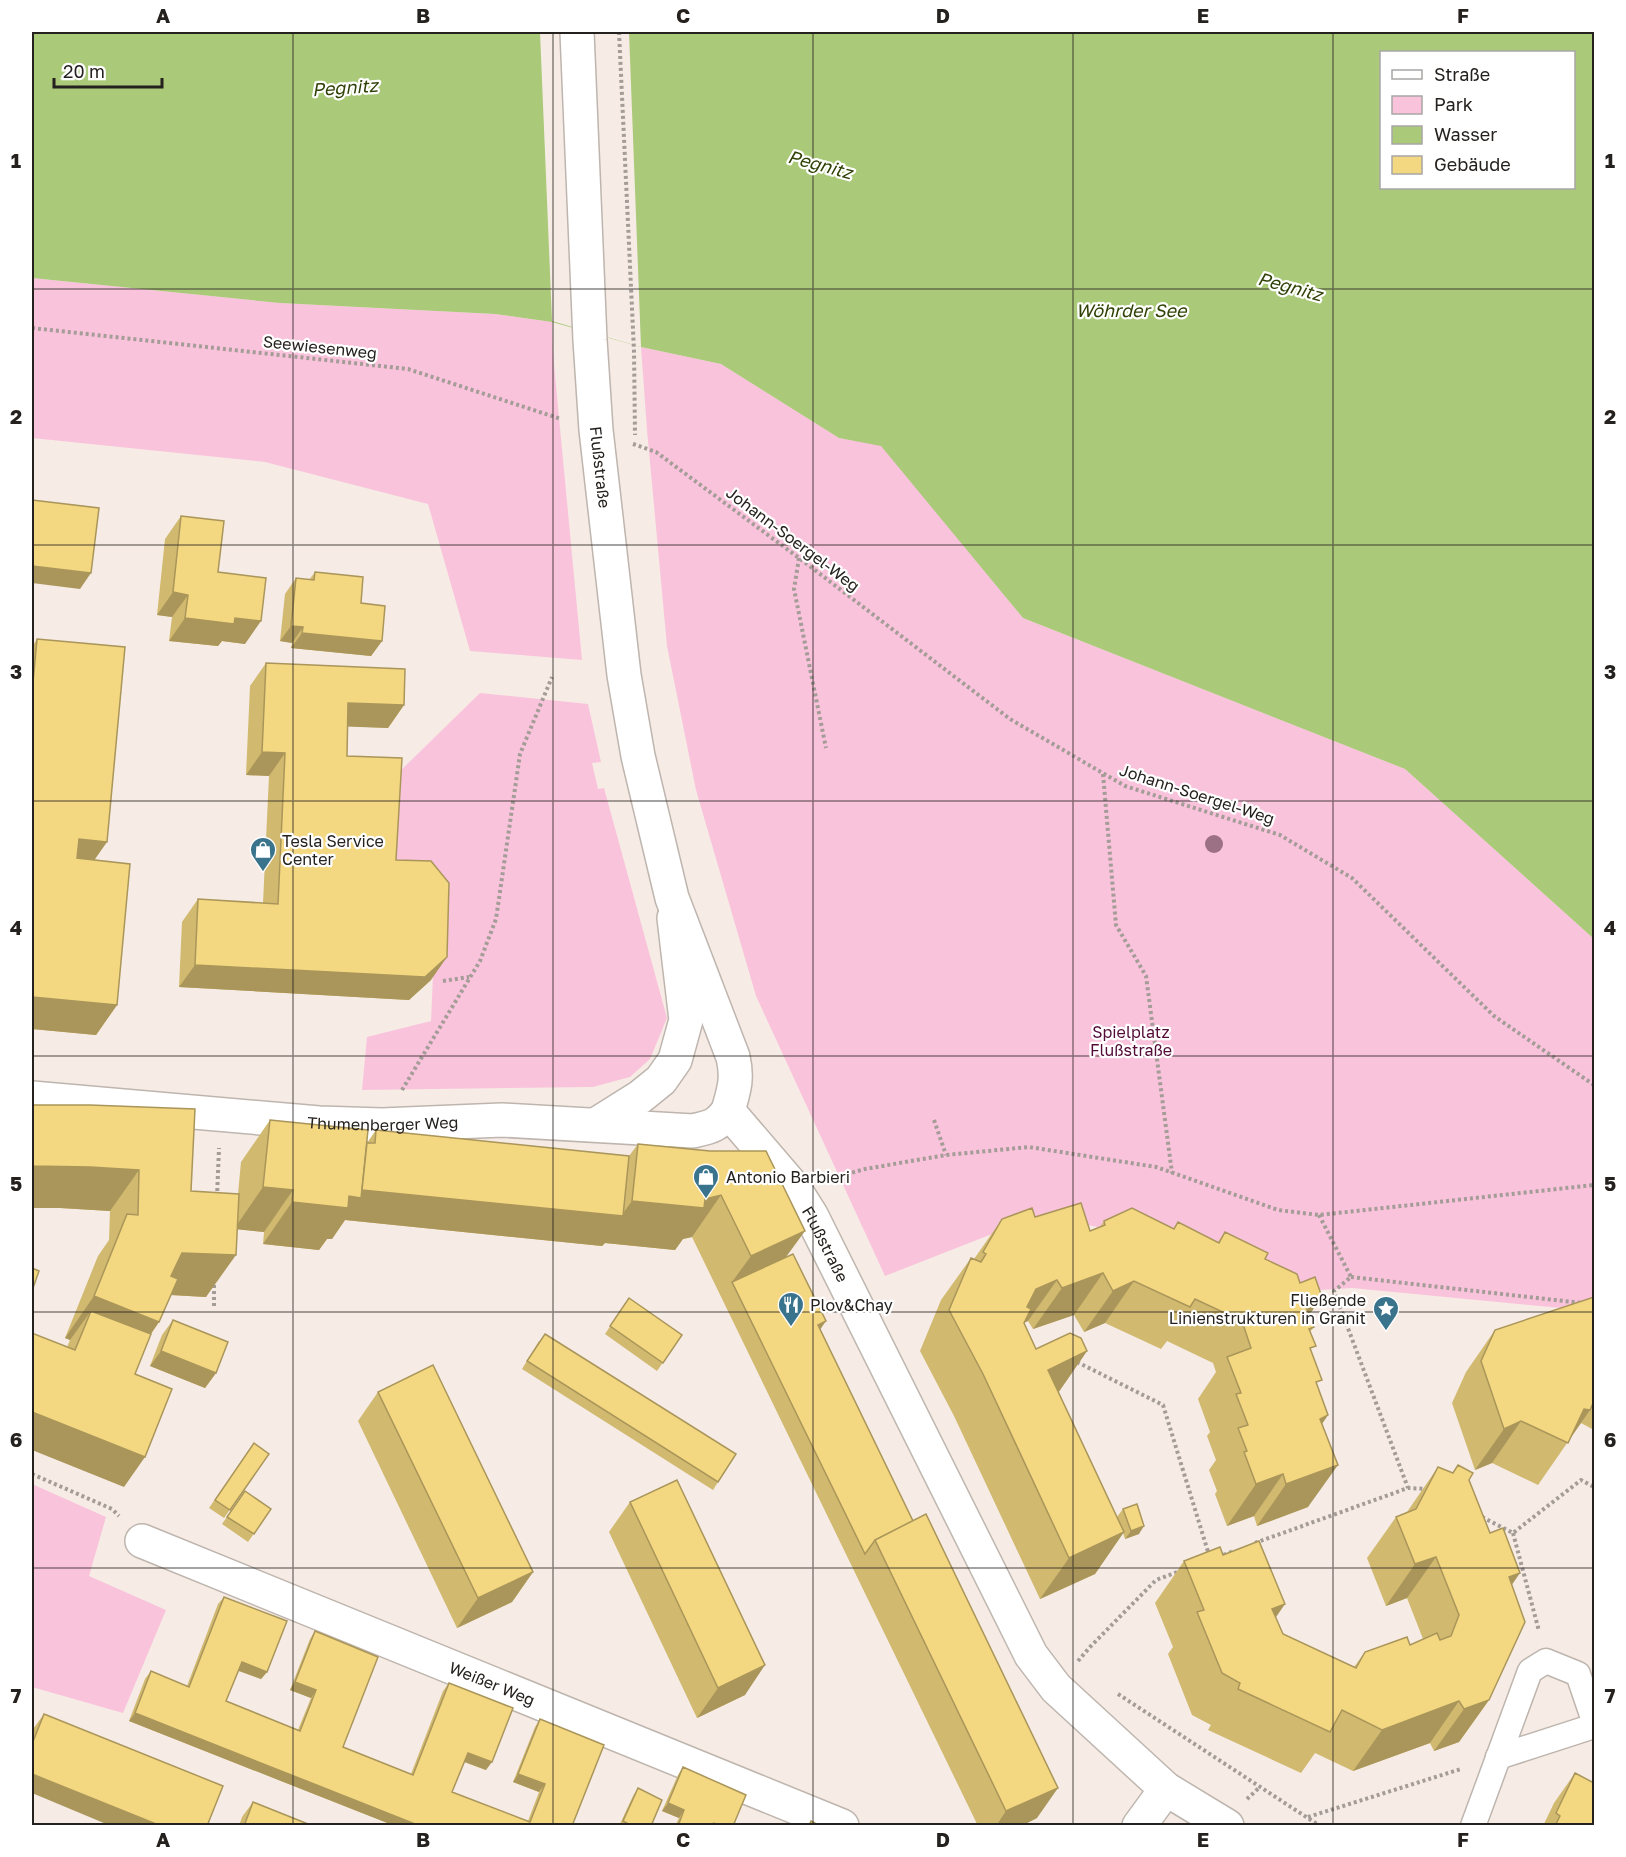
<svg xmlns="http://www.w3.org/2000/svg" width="1626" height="1857" font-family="'Golos Text',sans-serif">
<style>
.green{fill:#fac3dc}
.water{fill:#aac979;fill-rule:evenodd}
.pier{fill:#f6ece5}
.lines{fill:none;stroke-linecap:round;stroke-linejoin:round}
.pedestrian-casing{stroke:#beb5ae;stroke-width:27}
.minor-casing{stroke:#beb5ae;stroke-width:36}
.tertiary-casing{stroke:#beb5ae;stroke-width:36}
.path{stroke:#a49c97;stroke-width:4;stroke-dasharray:3 3;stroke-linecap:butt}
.pedestrian{stroke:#fff;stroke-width:24}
.minor{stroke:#fff;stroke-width:33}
.tertiary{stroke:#fff;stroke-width:33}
.tree{fill:#9c7085}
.wall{fill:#d1b96f}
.shaded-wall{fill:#aa965a}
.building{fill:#f3d781;stroke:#aa965a;stroke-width:1.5}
.grid{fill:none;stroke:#25211e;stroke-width:1.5;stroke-opacity:0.55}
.labels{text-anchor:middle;stroke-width:4.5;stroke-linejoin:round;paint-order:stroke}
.street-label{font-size:16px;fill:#25211e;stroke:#fff}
.poi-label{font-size:16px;fill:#25211e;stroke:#fff;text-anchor:start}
.park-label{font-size:16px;fill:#530b37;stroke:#fff}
.water-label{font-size:18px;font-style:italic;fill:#2f4105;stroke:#fff}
.neatline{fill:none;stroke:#25211e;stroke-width:2}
.grid-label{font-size:20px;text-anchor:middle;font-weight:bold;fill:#25211e}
</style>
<rect width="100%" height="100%" fill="#f6ece5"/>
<g class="green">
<polygon points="32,278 280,303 495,314 552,322 553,354 582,660 470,651 428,504 265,462 32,438"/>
<polygon points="641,347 721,364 839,438 881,445 1023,618 1405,769 1594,939 1594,1315 1582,1310 1352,1288 1288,1292 1189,1244 1087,1225 1010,1227 885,1276 756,996 696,790 667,646 647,430"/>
<polygon points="480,693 588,704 601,762 592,763 598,789 604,788 667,1018 650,1059 630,1077 593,1087 362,1090 367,1037 431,1021 436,905 383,880 391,780"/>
<polygon points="32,1484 106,1517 89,1576 166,1610 123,1713 32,1687"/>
</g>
<path class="water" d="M32,32H1594V939L1405,769L1023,618L881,446L839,438L721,364L641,347L552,322L495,314L280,303L32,278ZM1382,52H1574V188H1382Z"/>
<polygon class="pier" points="540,32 629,32 641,347 552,321"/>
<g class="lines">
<defs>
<g id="pedestrian">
<polyline points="1498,1757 1594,1726"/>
<polyline points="1473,1826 1530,1671 1546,1661 1578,1674 1594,1721"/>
</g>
<g id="minor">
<path id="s1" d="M32,1098L319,1123L382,1125L502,1120L693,1131C711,1127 717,1126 728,1111L794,1188L811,1215L1031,1655L1056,1688L1166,1789L1227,1826"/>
<polyline points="597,1124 640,1097 661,1080 675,1060 686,1020 674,918"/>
<path id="s2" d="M142,1541L842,1826"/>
<polyline points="1139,1826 1166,1789"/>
</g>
<g id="tertiary">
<path id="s3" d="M577,32L590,340L596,430L624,675L638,756L672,898L733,1057C738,1079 734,1090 728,1111"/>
</g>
</defs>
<use href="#pedestrian" class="pedestrian-casing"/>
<use href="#minor" class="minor-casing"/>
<use href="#tertiary" class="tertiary-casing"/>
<g class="path">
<polyline points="619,32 634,351 635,435"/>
<polyline points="32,328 408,369 561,419"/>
<polyline points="633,444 656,452 799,558 1010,719 1125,786 1280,835 1352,878 1494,1016 1594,1085"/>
<polyline points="799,558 794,589 826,748"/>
<polyline points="1103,774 1116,925 1146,976 1172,1173"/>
<polyline points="443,981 469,977"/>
<polyline points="402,1090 480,961 496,919 520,754 552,677"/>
<polyline points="934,1120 946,1155"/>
<polyline points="829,1179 865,1169 946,1155 1029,1147 1156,1167 1278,1210 1319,1215 1594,1185"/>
<polyline points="217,1197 219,1148"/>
<polyline points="1319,1215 1351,1277 1334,1291 1408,1488"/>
<polyline points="1351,1277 1582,1303"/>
<polyline points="214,1306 214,1283"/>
<polyline points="1077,1362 1163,1405 1209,1555"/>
<polyline points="32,1474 112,1509 119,1516"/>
<polyline points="1482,1517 1513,1533 1581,1480 1594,1487"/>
<polyline points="1513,1533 1539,1631"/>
<polyline points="1255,1543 1408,1488 1427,1489"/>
<polyline points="1218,1557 1234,1551"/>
<polyline points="1078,1661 1090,1647 1156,1580 1180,1571"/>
<polyline points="1118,1694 1320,1826"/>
<polyline points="1247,1799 1260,1787"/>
<polyline points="1308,1817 1461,1769"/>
</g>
<use href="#pedestrian" class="pedestrian"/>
<use href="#minor" class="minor"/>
<use href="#tertiary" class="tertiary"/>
</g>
<circle class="tree" cx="1214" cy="844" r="9"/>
<g class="wall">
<polygon points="181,516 218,572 245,644 222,641 218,646 169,641 172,617 157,615 165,539"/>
<polygon points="315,572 361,603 382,641 371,656 291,648 292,643 280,641 285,594 296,578 309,580"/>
<polygon points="37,639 94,860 117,1005 96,1035 32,1029 32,647"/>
<polygon points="266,663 404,705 388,728 347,726 347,756 396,860 431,980 409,1000 179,987 182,922 198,899 263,903 269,776 246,775 250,686"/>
<polygon points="32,1105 191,1191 238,1194 241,1162 270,1120 367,1143 376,1130 629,1156 638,1144 710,1151 786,1257 820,1329 1037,1818 1021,1826 978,1826 692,1237 683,1239 675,1250 605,1243 602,1246 345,1220 332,1239 327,1239 319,1250 263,1244 264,1232 237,1229 206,1297 171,1295 159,1322 151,1334 135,1374 124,1487 67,1347 70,1340 65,1338 98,1256 109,1240 110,1211 60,1208 32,1208"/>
<polygon points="1035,1217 1090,1231 1100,1227 1104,1221 1173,1229 1178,1222 1217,1243 1225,1232 1265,1259 1309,1315 1314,1327 1310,1332 1311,1352 1317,1386 1328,1415 1322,1424 1308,1507 1257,1526 1254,1516 1227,1526 1215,1494 1217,1491 1209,1470 1216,1460 1207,1436 1210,1432 1198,1399 1216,1372 1213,1363 1167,1341 1161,1349 1105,1323 1084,1332 1074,1315 1033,1329 1028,1321 1024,1323 1036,1349 1087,1351 1058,1393 1119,1523 1117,1517 1123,1509 1139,1534 1125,1539 1123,1533 1095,1574 1040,1599 954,1416 920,1351 941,1300 971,1258 974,1259 1002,1219"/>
<polygon points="1594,1297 1594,1430 1581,1423 1538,1485 1492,1463 1475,1470 1452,1403 1466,1372 1495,1330"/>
<polygon points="629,1298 682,1335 657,1371 605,1334"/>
<polygon points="173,1320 216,1373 205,1388 150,1366 162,1335"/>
<polygon points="539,1341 718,1482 713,1490 522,1369"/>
<polygon points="378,1392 533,1572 512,1602 457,1628 358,1421"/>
<polygon points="254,1443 269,1454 224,1518 209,1508"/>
<polygon points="1438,1467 1512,1585 1489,1700 1459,1742 1434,1751 1430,1743 1353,1771 1315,1753 1301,1773 1208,1730 1211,1725 1192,1715 1168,1654 1173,1647 1155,1603 1184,1561 1223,1555 1276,1617 1283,1634 1354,1667 1365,1652 1410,1645 1423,1639 1407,1598 1386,1606 1367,1558 1396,1517 1407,1512"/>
<polygon points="245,1491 271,1509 248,1542 222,1524"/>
<polygon points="630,1502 745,1695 697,1718 609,1532"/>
<polygon points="224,1597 267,1672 261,1679 238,1670 226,1701 298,1730 311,1698 290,1690 310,1639 315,1631 343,1747 411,1774 443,1691 449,1683 486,1770 464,1762 452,1792 528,1821 539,1792 513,1782 535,1727 540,1719 572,1826 395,1826 129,1721 145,1679 151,1671 187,1686 218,1604"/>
<polygon points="44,1714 32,1793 32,1734 33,1729"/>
<polygon points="683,1767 733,1826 675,1826 679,1818 662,1811 678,1775"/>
<polygon points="1575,1773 1594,1826 1543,1826 1554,1803"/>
<polygon points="638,1788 651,1826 619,1826 633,1796"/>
<polygon points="253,1802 313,1826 239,1826 242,1817"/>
</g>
<g class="shaded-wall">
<polygon points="32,566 91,573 80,589 32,583"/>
<polygon points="173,592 188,595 172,617 157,615"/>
<polygon points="185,618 235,618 261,621 245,644 222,641 218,646 169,641"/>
<polygon points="291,626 303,627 292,643 280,641"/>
<polygon points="302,633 382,641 371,656 291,648"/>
<polygon points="348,703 404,705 388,728 332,726"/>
<polygon points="262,752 285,753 269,776 246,775"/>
<polygon points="79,839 107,842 86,872 58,869"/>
<polygon points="447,957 431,980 409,1000 179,987 195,965"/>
<polygon points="32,997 117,1005 96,1035 32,1029"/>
<polygon points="32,1166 90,1167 139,1170 110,1211 60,1208 32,1208"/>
<polygon points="263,1187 293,1190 264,1232 234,1229"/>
<polygon points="355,1189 621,1216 632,1201 705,1199 721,1195 692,1237 683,1239 675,1250 605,1243 602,1246 345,1220 332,1239 327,1239 319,1250 263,1244 292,1202"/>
<polygon points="805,1231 775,1272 732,1282 751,1256"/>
<polygon points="182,1253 236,1255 206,1297 153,1294"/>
<polygon points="1103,1273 1074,1315 1033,1329 1062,1288"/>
<polygon points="1057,1280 1028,1321 1007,1330 1036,1289"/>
<polygon points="1134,1281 1105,1323 1084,1332 1113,1291"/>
<polygon points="94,1296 159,1322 130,1364 91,1311 70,1340 65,1338"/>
<polygon points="1322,1297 1293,1338 1306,1307 1313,1300"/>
<polygon points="826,1321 815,1337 818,1325"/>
<polygon points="161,1351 216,1373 205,1388 150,1366"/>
<polygon points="1087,1351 1058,1393 1048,1370"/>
<polygon points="1584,1409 1590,1410 1567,1443"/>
<polygon points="32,1412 145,1457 124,1487 32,1450"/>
<polygon points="1328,1415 1299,1457 1320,1419"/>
<polygon points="1521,1421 1492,1463 1475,1470 1504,1429"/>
<polygon points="1338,1465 1308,1507 1257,1526 1286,1484"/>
<polygon points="1283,1474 1254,1516 1227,1526 1256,1484"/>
<polygon points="1144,1526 1139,1534 1125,1539 1131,1531"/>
<polygon points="1124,1532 1095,1574 1040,1599 1069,1558"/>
<polygon points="1436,1557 1407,1598 1386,1606 1415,1564"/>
<polygon points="533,1572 512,1602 457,1628 478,1598"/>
<polygon points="1520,1573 1491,1615 1509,1577"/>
<polygon points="1285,1604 1256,1646 1272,1609"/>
<polygon points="242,1662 267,1672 261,1679 236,1670"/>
<polygon points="765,1665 745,1695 697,1718 718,1688"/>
<polygon points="295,1682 316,1690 311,1698 290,1690"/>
<polygon points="1489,1700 1459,1742 1434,1751 1464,1709"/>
<polygon points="1459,1701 1430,1743 1353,1771 1382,1730"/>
<polygon points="135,1713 420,1826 395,1826 129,1721"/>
<polygon points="468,1753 492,1762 486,1770 462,1761"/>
<polygon points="32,1774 161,1826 111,1826 32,1793"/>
<polygon points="518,1774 545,1784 539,1792 513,1782"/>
<polygon points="1058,1788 1037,1818 1021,1826 996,1826 1006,1811"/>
<polygon points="668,1803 684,1810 679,1818 662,1811"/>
</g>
<g class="building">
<polygon points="32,500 99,508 91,573 32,566"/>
<polygon points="181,516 224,521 218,572 266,578 261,621 235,618 234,624 185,618 188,595 173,592"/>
<polygon points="315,572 363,577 361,603 385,606 382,641 302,633 303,627 291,626 296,578 314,580"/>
<polygon points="37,639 125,647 107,842 79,839 77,858 130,864 117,1005 32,997 32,693"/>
<polygon points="266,663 405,669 404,705 348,703 347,756 402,758 396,860 431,861 449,883 447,957 425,977 195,965 198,899 278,904 285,753 262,752"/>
<polygon points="32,1105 90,1105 195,1109 191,1191 239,1194 236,1255 182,1253 171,1276 178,1279 159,1322 94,1296 127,1214 138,1215 139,1170 90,1167 32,1166"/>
<polygon points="270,1120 368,1130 361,1198 349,1196 348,1208 292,1202 293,1190 263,1187"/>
<polygon points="376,1130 629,1156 623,1216 362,1190 367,1143 375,1143"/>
<polygon points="638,1144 710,1151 766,1151 805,1231 751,1256 721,1195 705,1199 704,1208 632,1201"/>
<polygon points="1081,1203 1090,1231 1105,1225 1104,1221 1132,1208 1174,1229 1178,1222 1219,1243 1225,1232 1268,1253 1265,1259 1297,1274 1300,1283 1315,1277 1322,1297 1313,1300 1314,1303 1306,1307 1314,1327 1309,1329 1316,1346 1310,1348 1322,1380 1316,1382 1328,1415 1320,1419 1338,1465 1286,1484 1283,1474 1256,1484 1244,1452 1247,1451 1238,1428 1248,1425 1236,1394 1241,1393 1227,1357 1251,1348 1242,1321 1195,1299 1190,1307 1134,1281 1113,1291 1103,1273 1062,1288 1057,1280 1036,1289 1027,1307 1031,1309 1024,1323 1036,1349 1070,1333 1081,1338 1087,1351 1048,1370 1124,1532 1069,1558 983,1374 949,1310 971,1258 981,1262 986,1254 983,1252 1002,1219 1032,1208 1035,1217"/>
<polygon points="793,1254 826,1321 818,1325 913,1521 875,1540 865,1554 732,1282"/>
<polygon points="32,1268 39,1271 32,1291"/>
<polygon points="1594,1297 1594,1401 1590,1410 1584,1409 1568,1443 1521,1421 1504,1429 1481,1361 1495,1330"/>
<polygon points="629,1298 682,1335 663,1363 610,1326"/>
<polygon points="91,1311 151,1334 135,1374 172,1389 145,1457 32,1412 32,1333 75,1350"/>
<polygon points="173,1320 228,1342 216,1373 161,1351"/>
<polygon points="545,1334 736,1454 718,1482 527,1361"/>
<polygon points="433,1365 533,1572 478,1598 378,1392"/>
<polygon points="254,1443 269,1454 230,1510 215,1500"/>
<polygon points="1458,1465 1473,1473 1469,1480 1490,1533 1503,1528 1520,1573 1509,1577 1525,1622 1489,1700 1464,1709 1459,1701 1382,1730 1342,1710 1330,1732 1238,1689 1240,1683 1222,1673 1197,1612 1204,1610 1184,1561 1220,1547 1223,1555 1259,1541 1285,1604 1272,1609 1283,1634 1356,1668 1365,1652 1407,1637 1410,1645 1437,1633 1440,1640 1451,1636 1459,1615 1436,1557 1415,1564 1396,1517 1416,1509 1438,1467 1453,1473"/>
<polygon points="677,1480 765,1665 718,1688 630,1502"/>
<polygon points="245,1491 271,1509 254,1534 227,1517"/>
<polygon points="1137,1504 1144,1526 1131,1531 1123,1509"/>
<polygon points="926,1514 1058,1788 1006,1811 875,1540"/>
<polygon points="224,1597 287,1621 267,1672 242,1662 226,1701 300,1731 316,1690 295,1682 315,1631 378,1657 343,1747 413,1775 449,1683 513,1708 492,1762 468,1753 452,1792 530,1822 545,1784 518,1774 540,1719 604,1745 572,1826 420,1826 135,1713 151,1671 189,1687"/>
<polygon points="44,1714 223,1786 207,1826 161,1826 32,1774 32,1744"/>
<polygon points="683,1767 746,1795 733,1826 719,1826 714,1823 713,1826 678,1826 684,1810 668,1803"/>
<polygon points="1575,1773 1594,1783 1594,1826 1555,1826 1560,1816 1556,1813"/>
<polygon points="638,1788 662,1800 651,1826 632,1826 623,1821"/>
<polygon points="253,1802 313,1826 244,1826"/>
<polygon points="811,1821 820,1826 809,1826"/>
</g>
<path class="grid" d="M293,32V1826M553,32V1826M813,32V1826M1073,32V1826M1333,32V1826M32,289H1594M32,545H1594M32,801H1594M32,1056H1594M32,1312H1594M32,1568H1594"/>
<defs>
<symbol id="shop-pin" viewBox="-11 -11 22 30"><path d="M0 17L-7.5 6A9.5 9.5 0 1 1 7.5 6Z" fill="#3a738c" stroke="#fff"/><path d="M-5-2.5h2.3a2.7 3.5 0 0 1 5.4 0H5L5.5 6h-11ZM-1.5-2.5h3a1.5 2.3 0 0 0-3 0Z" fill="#fff"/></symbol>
<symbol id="restaurant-pin" viewBox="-11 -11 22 30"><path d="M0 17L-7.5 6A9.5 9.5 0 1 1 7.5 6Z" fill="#3a738c" stroke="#fff"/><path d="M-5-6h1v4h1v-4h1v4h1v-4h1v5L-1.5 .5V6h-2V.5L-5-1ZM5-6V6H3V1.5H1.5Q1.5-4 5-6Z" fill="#fff"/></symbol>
<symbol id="sight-pin" viewBox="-11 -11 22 30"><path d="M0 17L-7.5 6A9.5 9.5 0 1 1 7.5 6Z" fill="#3a738c" stroke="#fff"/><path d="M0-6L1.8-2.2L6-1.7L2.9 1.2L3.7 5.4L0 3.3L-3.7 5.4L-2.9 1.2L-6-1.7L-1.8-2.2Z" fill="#fff"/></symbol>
</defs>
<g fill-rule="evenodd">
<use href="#shop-pin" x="248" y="835" width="30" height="40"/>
<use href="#shop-pin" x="691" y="1162" width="30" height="40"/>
<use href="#restaurant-pin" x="776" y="1290" width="30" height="40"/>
<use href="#sight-pin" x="1371" y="1294" width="30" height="40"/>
</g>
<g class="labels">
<g class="street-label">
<text transform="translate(320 347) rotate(6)" y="6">Seewiesenweg</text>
<text dy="6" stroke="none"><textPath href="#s3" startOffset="436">Flußstraße</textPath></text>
<text transform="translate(793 539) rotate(37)" y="6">Johann-Soergel-Weg</text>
<text transform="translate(1197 794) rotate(18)" y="6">Johann-Soergel-Weg</text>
<text dy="6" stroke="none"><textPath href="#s1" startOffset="352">Thumenberger Weg</textPath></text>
<text dy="6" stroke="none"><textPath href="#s1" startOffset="870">Flußstraße</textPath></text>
<text dy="6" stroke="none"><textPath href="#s2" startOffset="378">Weißer Weg</textPath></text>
</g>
<g class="poi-label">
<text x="282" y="847">Tesla Service<tspan x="282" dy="18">Center</tspan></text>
<text x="726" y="1183">Antonio Barbieri</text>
<text x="1366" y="1306" text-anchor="end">Fließende<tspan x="1366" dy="18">Linienstrukturen in Granit</tspan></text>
<text x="810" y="1311">Plov&amp;Chay</text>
</g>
<g class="park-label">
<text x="1131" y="1038">Spielplatz<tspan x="1131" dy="18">Flußstraße</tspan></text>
</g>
<g class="water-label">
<text transform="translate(345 88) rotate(-4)" y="6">Pegnitz</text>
<text transform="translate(820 165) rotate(15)" y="6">Pegnitz</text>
<text transform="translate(1290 287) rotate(15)" y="6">Pegnitz</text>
<text x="1131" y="317">Wöhrder See</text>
</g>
</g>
<rect width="1626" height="1857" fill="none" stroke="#ffffff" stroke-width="66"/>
<rect x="1380" y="51" width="195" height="138" fill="#ffffff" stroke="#a8a6a5" stroke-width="1.5"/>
<rect x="1392" y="70" width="30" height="9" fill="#ffffff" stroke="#a8a6a5" stroke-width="1.5"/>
<text x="1434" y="81" font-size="18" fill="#25211e">Straße</text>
<rect x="1392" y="96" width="30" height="18" fill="#fac3dc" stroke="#a8a6a5" stroke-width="1.5"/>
<text x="1434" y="111" font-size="18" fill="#25211e">Park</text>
<rect x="1392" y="126" width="30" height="18" fill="#aac979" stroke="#a8a6a5" stroke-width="1.5"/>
<text x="1434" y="141" font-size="18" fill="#25211e">Wasser</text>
<rect x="1392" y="156" width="30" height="18" fill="#f3d781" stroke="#a8a6a5" stroke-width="1.5"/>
<text x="1434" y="171" font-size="18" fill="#25211e">Gebäude</text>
<path d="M54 78v9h108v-9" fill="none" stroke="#25211e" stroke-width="3"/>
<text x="63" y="78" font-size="18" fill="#25211e" stroke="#ffffff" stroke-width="4.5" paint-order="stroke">20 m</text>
<rect x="33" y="33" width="1560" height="1791" class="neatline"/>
<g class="grid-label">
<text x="163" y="23">A</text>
<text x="423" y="23">B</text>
<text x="683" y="23">C</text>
<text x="943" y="23">D</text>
<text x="1203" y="23">E</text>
<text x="1463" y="23">F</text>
<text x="16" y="168">1</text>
<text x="1610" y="168">1</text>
<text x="16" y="424">2</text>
<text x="1610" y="424">2</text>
<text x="16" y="679">3</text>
<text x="1610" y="679">3</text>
<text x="16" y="935">4</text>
<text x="1610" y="935">4</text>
<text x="16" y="1191">5</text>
<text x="1610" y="1191">5</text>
<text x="16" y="1447">6</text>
<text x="1610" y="1447">6</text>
<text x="16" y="1703">7</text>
<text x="1610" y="1703">7</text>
<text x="163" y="1847">A</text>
<text x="423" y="1847">B</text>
<text x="683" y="1847">C</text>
<text x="943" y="1847">D</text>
<text x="1203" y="1847">E</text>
<text x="1463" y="1847">F</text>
</g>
</svg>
